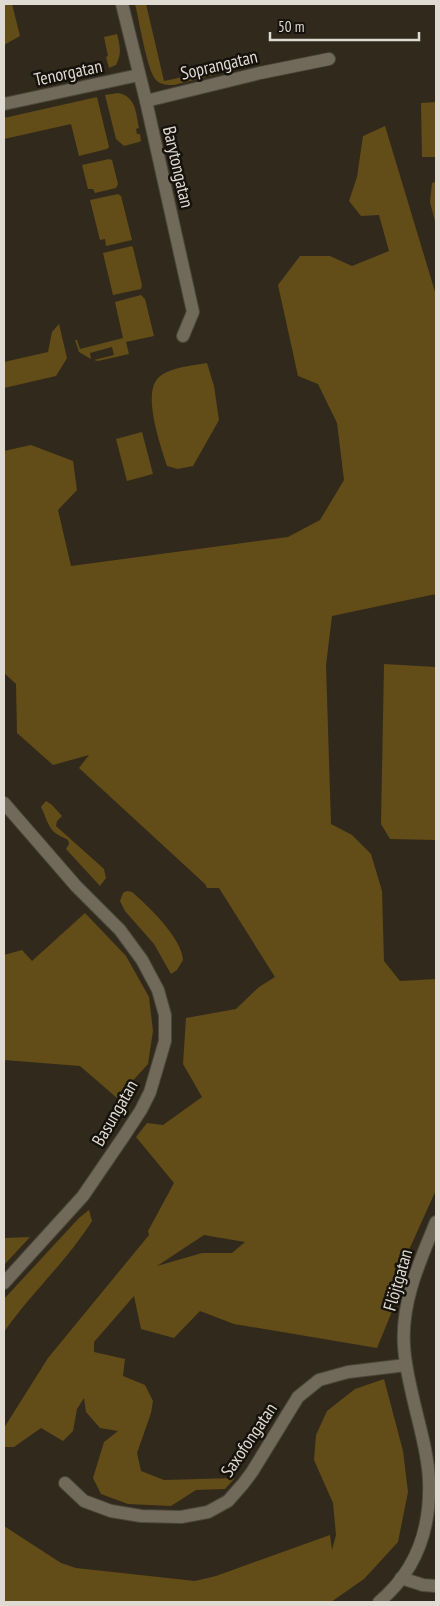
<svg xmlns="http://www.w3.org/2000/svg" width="440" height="1606" font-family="'PT Sans Narrow',sans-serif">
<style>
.green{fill:#624c17;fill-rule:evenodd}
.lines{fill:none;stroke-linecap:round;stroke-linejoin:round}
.street-casing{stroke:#4c473b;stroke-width:14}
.street{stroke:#716a5a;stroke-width:12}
.labels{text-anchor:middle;stroke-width:5;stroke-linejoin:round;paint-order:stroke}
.street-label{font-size:18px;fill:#dfdbd2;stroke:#16130d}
</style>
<rect width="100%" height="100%" fill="#312a1c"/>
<g class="green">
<polygon points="4,4 12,4 20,36 4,45"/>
<path d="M135,4H146L164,81L235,66L226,72L174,85C168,85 161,85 156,80C147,71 139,19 135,4Z"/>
<path d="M117,34C120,45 122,54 116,65L109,68L106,57L108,56L104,37Z"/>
<path d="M118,93C136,96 136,113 139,128L136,129L137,134H140L141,141L139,142L124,146L116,139L105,95Z"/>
<polygon points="97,97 109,147 107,149 79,156 71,124 4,139 4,118"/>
<polygon points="436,102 436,157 422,157 421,103"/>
<path d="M385,126L436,295V594L332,616L326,665L331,824L352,835L371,854L382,891L384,961L400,981L436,979V1190L399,1272L393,1309L377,1348L234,1324L200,1311L174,1338L141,1329L134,1296L94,1342V1352L125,1359L123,1376L145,1385L153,1401L151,1413L137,1453L141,1471L164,1480L235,1478L225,1489L196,1490L171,1506L128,1504L101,1494L93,1478L104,1442L118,1431L100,1428L86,1412L84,1398L77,1409L73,1431L63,1441L41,1428L14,1447H4V1428L48,1358L149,1235L148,1231L174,1183L136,1137L147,1123L163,1125L202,1097L183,1064L186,1018L236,1009L259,987L275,977L219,888H207L205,884L79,768L89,755L53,765L17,733L16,684L4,673V451L31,445L73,461L77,490L58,510L71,566L288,537L320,520L344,480L337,423L318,384L298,376L278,285L300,256H330L352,266L389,251L379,215L361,216L349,201L357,177L363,136ZM204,1235L245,1242L232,1253H202L157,1266Z"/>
<polygon points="109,159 112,160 118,184 116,188 95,193 93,189 88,189 82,165"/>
<polygon points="436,182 436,225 430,202 432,183"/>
<polygon points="118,194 121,196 132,240 106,246 105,239 100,240 90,200"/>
<polygon points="132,246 133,248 142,285 141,289 113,295 103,253"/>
<polygon points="141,295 145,299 154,336 126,342 129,354 98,361 94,360 114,355 112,347 90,353 91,359 79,352 75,340 77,340 80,349 123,338 115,302"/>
<polygon points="59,324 67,358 56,376 4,388 4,362 48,352 52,332"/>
<path d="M207,363L214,386L219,420L193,466L178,469L167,466C161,447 142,394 158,378C170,367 191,366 207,363Z"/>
<polygon points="142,432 153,474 127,481 116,439"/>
<polygon points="384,664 436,667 436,840 390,839 381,824"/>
<path d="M46,801L52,805L62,816L57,821L56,826L104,869L106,878L100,886L66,849L69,844L68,840C61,836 54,834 50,827C46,821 45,814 41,807Z"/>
<path d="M127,891L132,892C148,906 182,938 183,960L177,970L171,974L154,944L125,911L120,901L123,893Z"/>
<polygon points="85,913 126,956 149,997 153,1031 148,1064 117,1098 80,1066 4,1060 4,955 22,950 32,961"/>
<path d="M89,1210L92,1221C67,1261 31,1293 4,1332V1299L79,1218Z"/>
<polygon points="30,1237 4,1265 4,1238"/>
<polygon points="384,1379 403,1451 408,1492 398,1542 364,1579 331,1602 4,1602 4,1526 61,1563 76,1568 195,1581 216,1576 330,1535 332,1550 336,1535 333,1503 314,1460 316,1435 327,1411 355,1389"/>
</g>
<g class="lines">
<defs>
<g id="street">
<polyline points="122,4 146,101 193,312 183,336"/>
<polyline points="146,101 260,73 329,59"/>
<polyline points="4,104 139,75"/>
<polyline points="4,803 76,886 120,930 142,960 158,990 165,1015 165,1041 150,1092 141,1110 124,1136 83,1196 4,1283"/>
<polyline points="65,1483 84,1501 111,1511 141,1516 181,1517 208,1512 228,1501 243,1484 252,1472 298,1397 319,1380 348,1372 406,1365"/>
<polyline points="401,1578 423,1585 436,1586"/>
<path d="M379,1602C417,1570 431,1529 429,1480C428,1453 419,1425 413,1398C409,1381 405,1364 404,1346C401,1302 420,1261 436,1222"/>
</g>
</defs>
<use href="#street" class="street-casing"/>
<use href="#street" class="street"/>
</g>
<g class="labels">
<g class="street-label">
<text transform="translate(219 65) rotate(-13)" y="6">Soprangatan</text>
<text transform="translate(68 73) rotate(-12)" y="6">Tenorgatan</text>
<text transform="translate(178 167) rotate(77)" y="6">Barytongatan</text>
<text transform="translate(115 1113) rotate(-60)" y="6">Basungatan</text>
<text transform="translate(398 1280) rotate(-74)" y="6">Flöjtgatan</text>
<text transform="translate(249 1440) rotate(-56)" y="6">Saxofongatan</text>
</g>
</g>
<rect width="440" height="1606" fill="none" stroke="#dfdbd2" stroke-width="10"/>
<path d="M270 32v8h149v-8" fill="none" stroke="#dfdbd2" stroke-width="2.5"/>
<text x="278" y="32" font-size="15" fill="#dfdbd2" stroke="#16130d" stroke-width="4" paint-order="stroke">50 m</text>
</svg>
